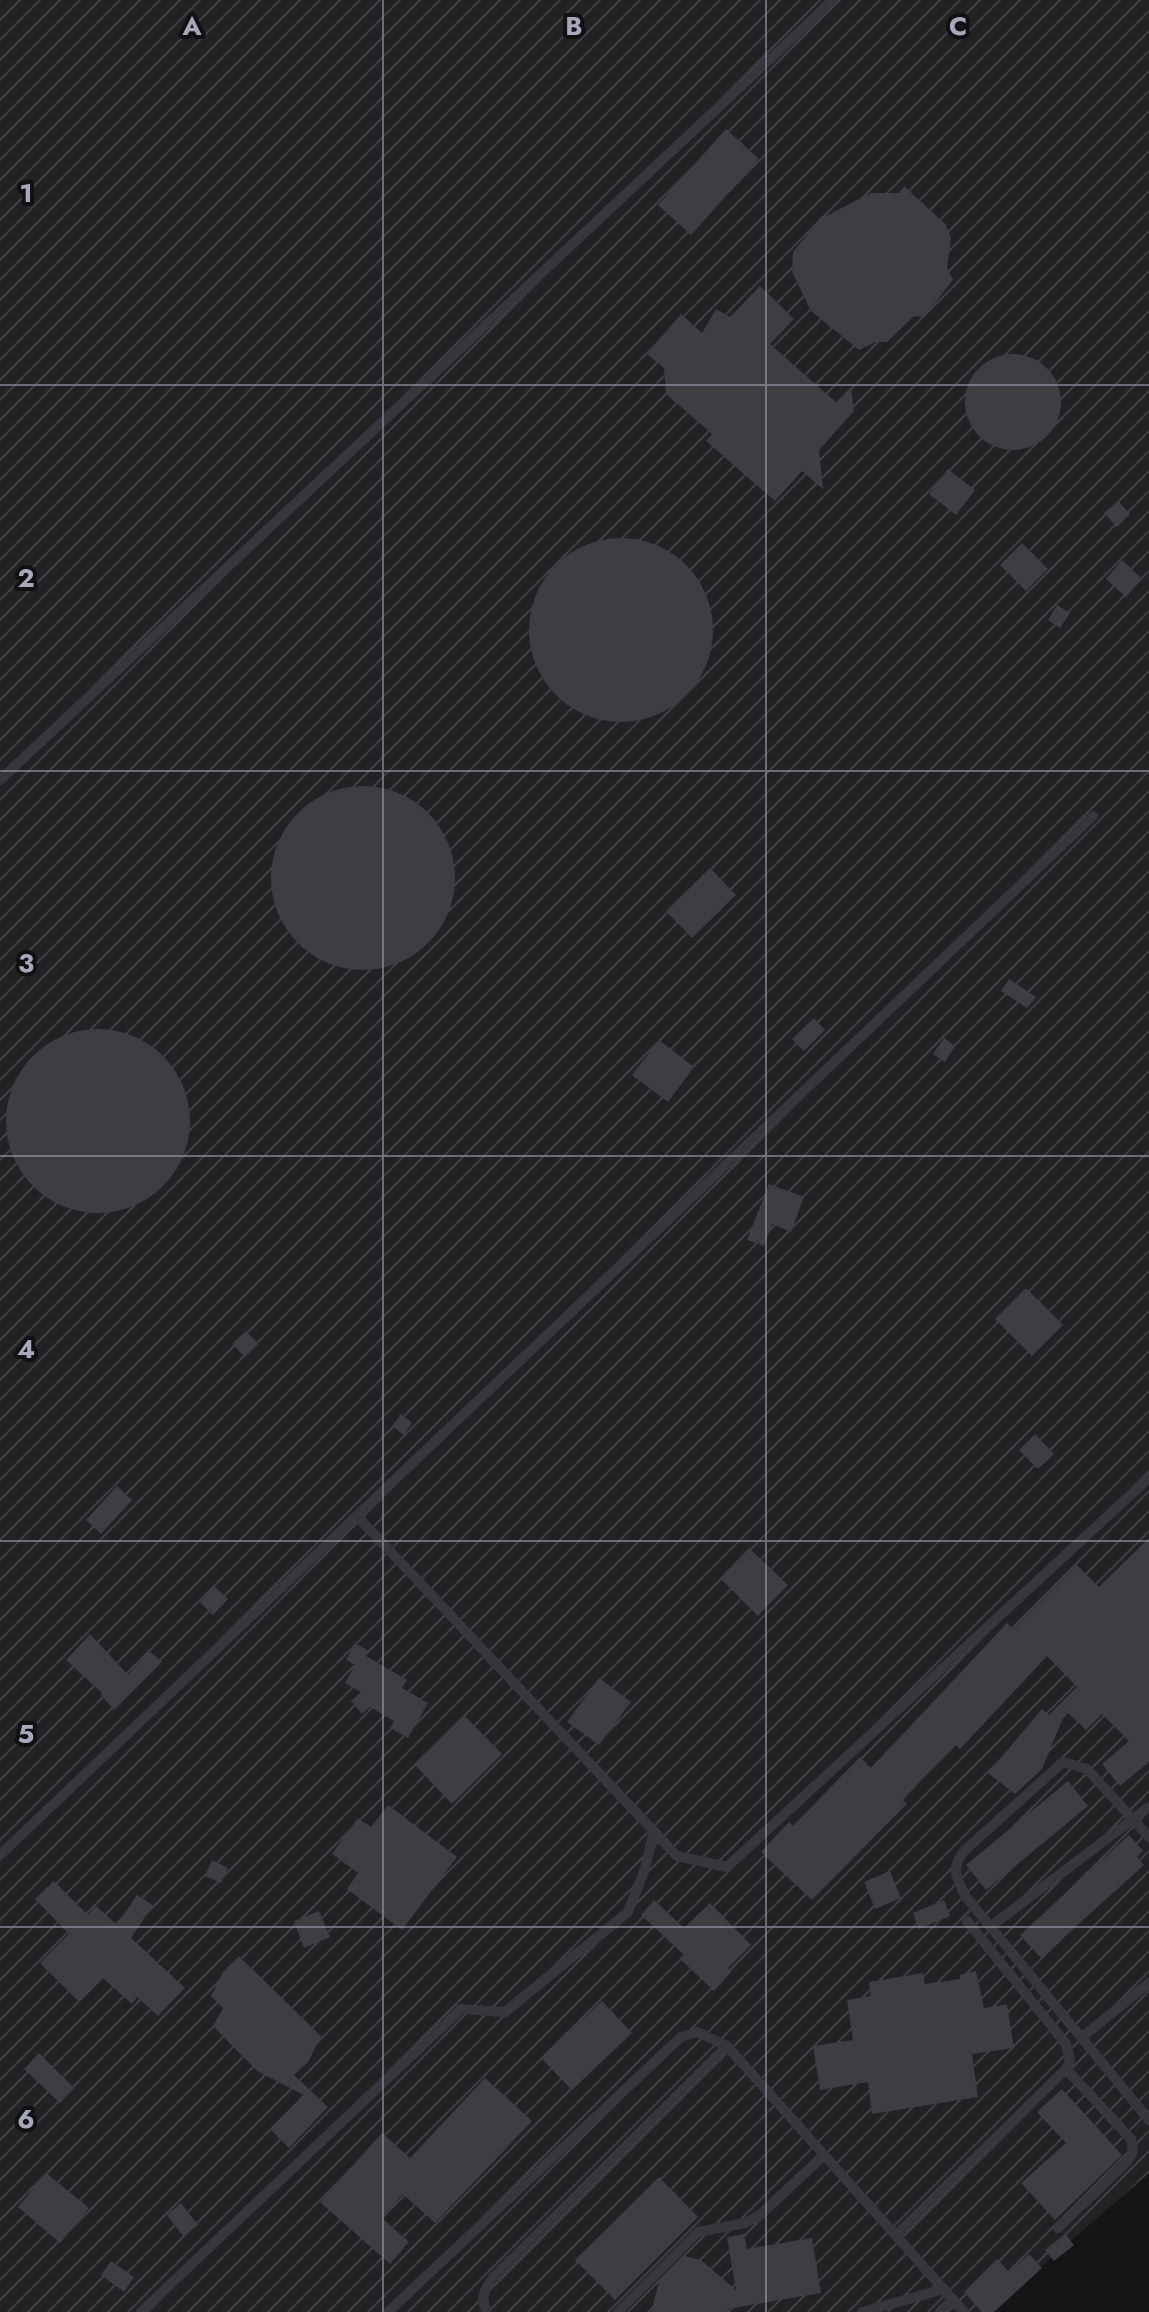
<svg xmlns="http://www.w3.org/2000/svg" width="1149" height="2312" font-family="Jost,sans-serif">
<style>
.industrial{fill:url(#industrial-furrows)}
.building{fill:#3d3d42}
.lines{fill:none;stroke-linecap:round;stroke-linejoin:round}
.service{stroke:#36363d;stroke-width:10}
.grid{fill:none;stroke:#a6a9b9;stroke-width:2;stroke-opacity:0.55}
.grid-label{font-size:26px;text-anchor:middle;font-weight:bold;fill:#a6a9b9;stroke:#111012;stroke-width:8;stroke-linejoin:round;paint-order:stroke}
</style>
<defs>
<pattern id="industrial-furrows" width="10" height="10" patternUnits="userSpaceOnUse" patternTransform="scale(2)"><rect width="10" height="10" fill="#222124"/><path d="M-1 1l2-2M0 10L10 0M9 11l2-2" fill="none" stroke="#3f3e42"/></pattern>
</defs>
<rect width="100%" height="100%" fill="#151517"/>
<polygon class="industrial" points="0,0 1149,0 1149,2173 989,2312 0,2312"/>
<g class="building">
<polygon points="726,129 759,159 691,235 658,205"/>
<polygon points="904,186 945,224 951,237 947,268 953,280 924,317 914,316 887,342 876,342 859,350 811,311 792,272 793,252 820,219 871,193 899,193"/>
<polygon points="760,286 794,319 770,344 837,403 851,387 854,411 819,450 823,489 802,471 775,501 706,441 712,434 666,394 664,368 647,354 681,314 702,333 716,309 730,317"/>
<circle cx="1013" cy="402" r="48"/>
<polygon points="948,469 975,490 956,515 929,494"/>
<polygon points="1118,501 1130,514 1117,527 1104,513"/>
<circle cx="621" cy="630" r="92"/>
<polygon points="1022,543 1048,569 1026,591 1000,565"/>
<polygon points="1122,560 1142,579 1126,597 1106,579"/>
<polygon points="1057,605 1070,613 1060,628 1048,620"/>
<circle cx="363" cy="878" r="92"/>
<polygon points="710,868 736,895 692,938 666,911"/>
<polygon points="1009,979 1036,997 1027,1008 1001,991"/>
<polygon points="814,1018 825,1030 804,1051 792,1039"/>
<circle cx="98" cy="1121" r="92"/>
<polygon points="944,1038 955,1046 945,1062 933,1054"/>
<polygon points="659,1040 694,1067 668,1102 632,1075"/>
<polygon points="769,1184 804,1197 791,1232 772,1224 764,1246 747,1240"/>
<polygon points="1026,1288 1063,1325 1032,1356 995,1319"/>
<polygon points="246,1331 258,1344 245,1357 232,1344"/>
<polygon points="401,1414 412,1423 404,1435 392,1426"/>
<polygon points="1035,1434 1054,1454 1038,1469 1019,1450"/>
<polygon points="117,1486 132,1500 101,1534 86,1520"/>
<polygon points="1149,1538 1149,1762 1120,1786 1102,1764 1129,1741 1102,1714 1086,1730 1066,1711 1042,1769 1015,1794 988,1773 1042,1709 1049,1715 1077,1687 1047,1656 960,1749 955,1744 903,1800 907,1804 812,1900 761,1852 789,1822 793,1826 860,1757 871,1768 1007,1623 1013,1629 1077,1565 1099,1587"/>
<polygon points="749,1548 788,1585 758,1616 720,1578"/>
<polygon points="214,1586 228,1599 213,1615 200,1602"/>
<polygon points="90,1634 128,1675 149,1651 162,1662 114,1710 100,1694 102,1693 66,1660"/>
<polygon points="355,1643 369,1651 366,1656 407,1680 402,1688 428,1703 408,1738 390,1728 394,1721 370,1707 362,1714 351,1701 361,1692 345,1683 355,1665 346,1660"/>
<polygon points="599,1678 631,1702 599,1745 567,1722"/>
<polygon points="464,1715 502,1754 452,1804 414,1764"/>
<polygon points="1068,1781 1088,1806 986,1890 966,1865"/>
<polygon points="388,1805 457,1857 402,1930 347,1889 358,1873 332,1854 358,1818 371,1827"/>
<polygon points="1129,1835 1143,1851 1137,1857 1144,1865 1041,1958 1020,1935"/>
<polygon points="212,1860 228,1868 221,1883 205,1876"/>
<polygon points="890,1871 901,1898 875,1909 864,1882"/>
<polygon points="54,1881 88,1915 96,1906 117,1925 137,1895 153,1905 131,1938 185,1988 158,2016 137,1997 132,2004 103,1978 79,2002 40,1963 69,1934 35,1899"/>
<polygon points="654,1900 684,1928 710,1903 751,1945 728,1968 731,1972 714,1991 681,1960 685,1956 641,1915"/>
<polygon points="944,1900 950,1916 919,1929 913,1913"/>
<polygon points="319,1911 330,1937 304,1948 294,1921"/>
<polygon points="239,1956 321,2036 308,2062 294,2075 328,2107 289,2148 270,2129 304,2095 257,2071 213,2026 223,2008 211,1996 223,1972"/>
<polygon points="976,1971 984,2008 1007,2004 1014,2048 972,2054 978,2097 872,2114 868,2082 820,2090 813,2046 853,2040 847,2000 871,1996 869,1982 923,1973 925,1984 960,1979 960,1975"/>
<polygon points="602,2001 632,2033 572,2090 541,2058"/>
<polygon points="39,2053 74,2088 60,2103 24,2069"/>
<polygon points="485,2078 532,2121 435,2223 403,2194 382,2218 409,2242 390,2264 320,2202 382,2133 410,2158"/>
<polygon points="1062,2089 1122,2155 1055,2220 1021,2183 1066,2143 1037,2112"/>
<polygon points="46,2173 89,2208 60,2243 18,2207"/>
<polygon points="659,2177 698,2217 615,2300 575,2260"/>
<polygon points="181,2203 198,2225 183,2236 167,2215"/>
<polygon points="744,2234 747,2249 812,2238 821,2293 727,2309 730,2312 651,2312 659,2282 685,2256 701,2260 736,2290 727,2237"/>
<polygon points="1065,2234 1074,2245 1054,2261 1045,2250"/>
<polygon points="1029,2254 1042,2268 994,2312 982,2312 964,2292 997,2259 1009,2272"/>
<polygon points="111,2261 134,2277 124,2292 101,2275"/>
</g>
<g class="lines">
<g class="service">
<polyline points="0,780 833,0"/>
<polyline points="357,1516 677,1856 727,1867 1149,1478"/>
<path d="M1149,1837L1087,1769L1063,1762L964,1851C950,1869 957,1878 966,1897L1149,2120"/>
<polyline points="0,1855 1093,816"/>
<polyline points="990,1927 1149,1807"/>
<polyline points="1081,2038 1149,1983"/>
<polyline points="1058,2228 1127,2162 1133,2151 1131,2139 1066,2069"/>
<polyline points="896,2235 1066,2069 1070,2061 1066,2044 967,1921"/>
<polyline points="141,2312 461,2009 505,2012 628,1912 645,1869 654,1831"/>
<polyline points="388,2312 681,2037 697,2032 727,2046 964,2312"/>
<path d="M487,2312C480,2299 484,2290 492,2279L727,2046"/>
<polyline points="618,2312 698,2232 745,2223 759,2216 824,2155"/>
<polyline points="862,2312 944,2289"/>
<polyline points="940,2312 953,2299"/>
</g>
</g>
<path class="grid" d="M383,0V2312M766,0V2312M0,385H1149M0,771H1149M0,1156H1149M0,1541H1149M0,1927H1149"/>
<g class="grid-label">
<text x="192" y="35">A</text>
<text x="574" y="35">B</text>
<text x="958" y="35">C</text>
<text x="26" y="202">1</text>
<text x="26" y="587">2</text>
<text x="26" y="972">3</text>
<text x="26" y="1358">4</text>
<text x="26" y="1743">5</text>
<text x="26" y="2128">6</text>
</g>
</svg>
